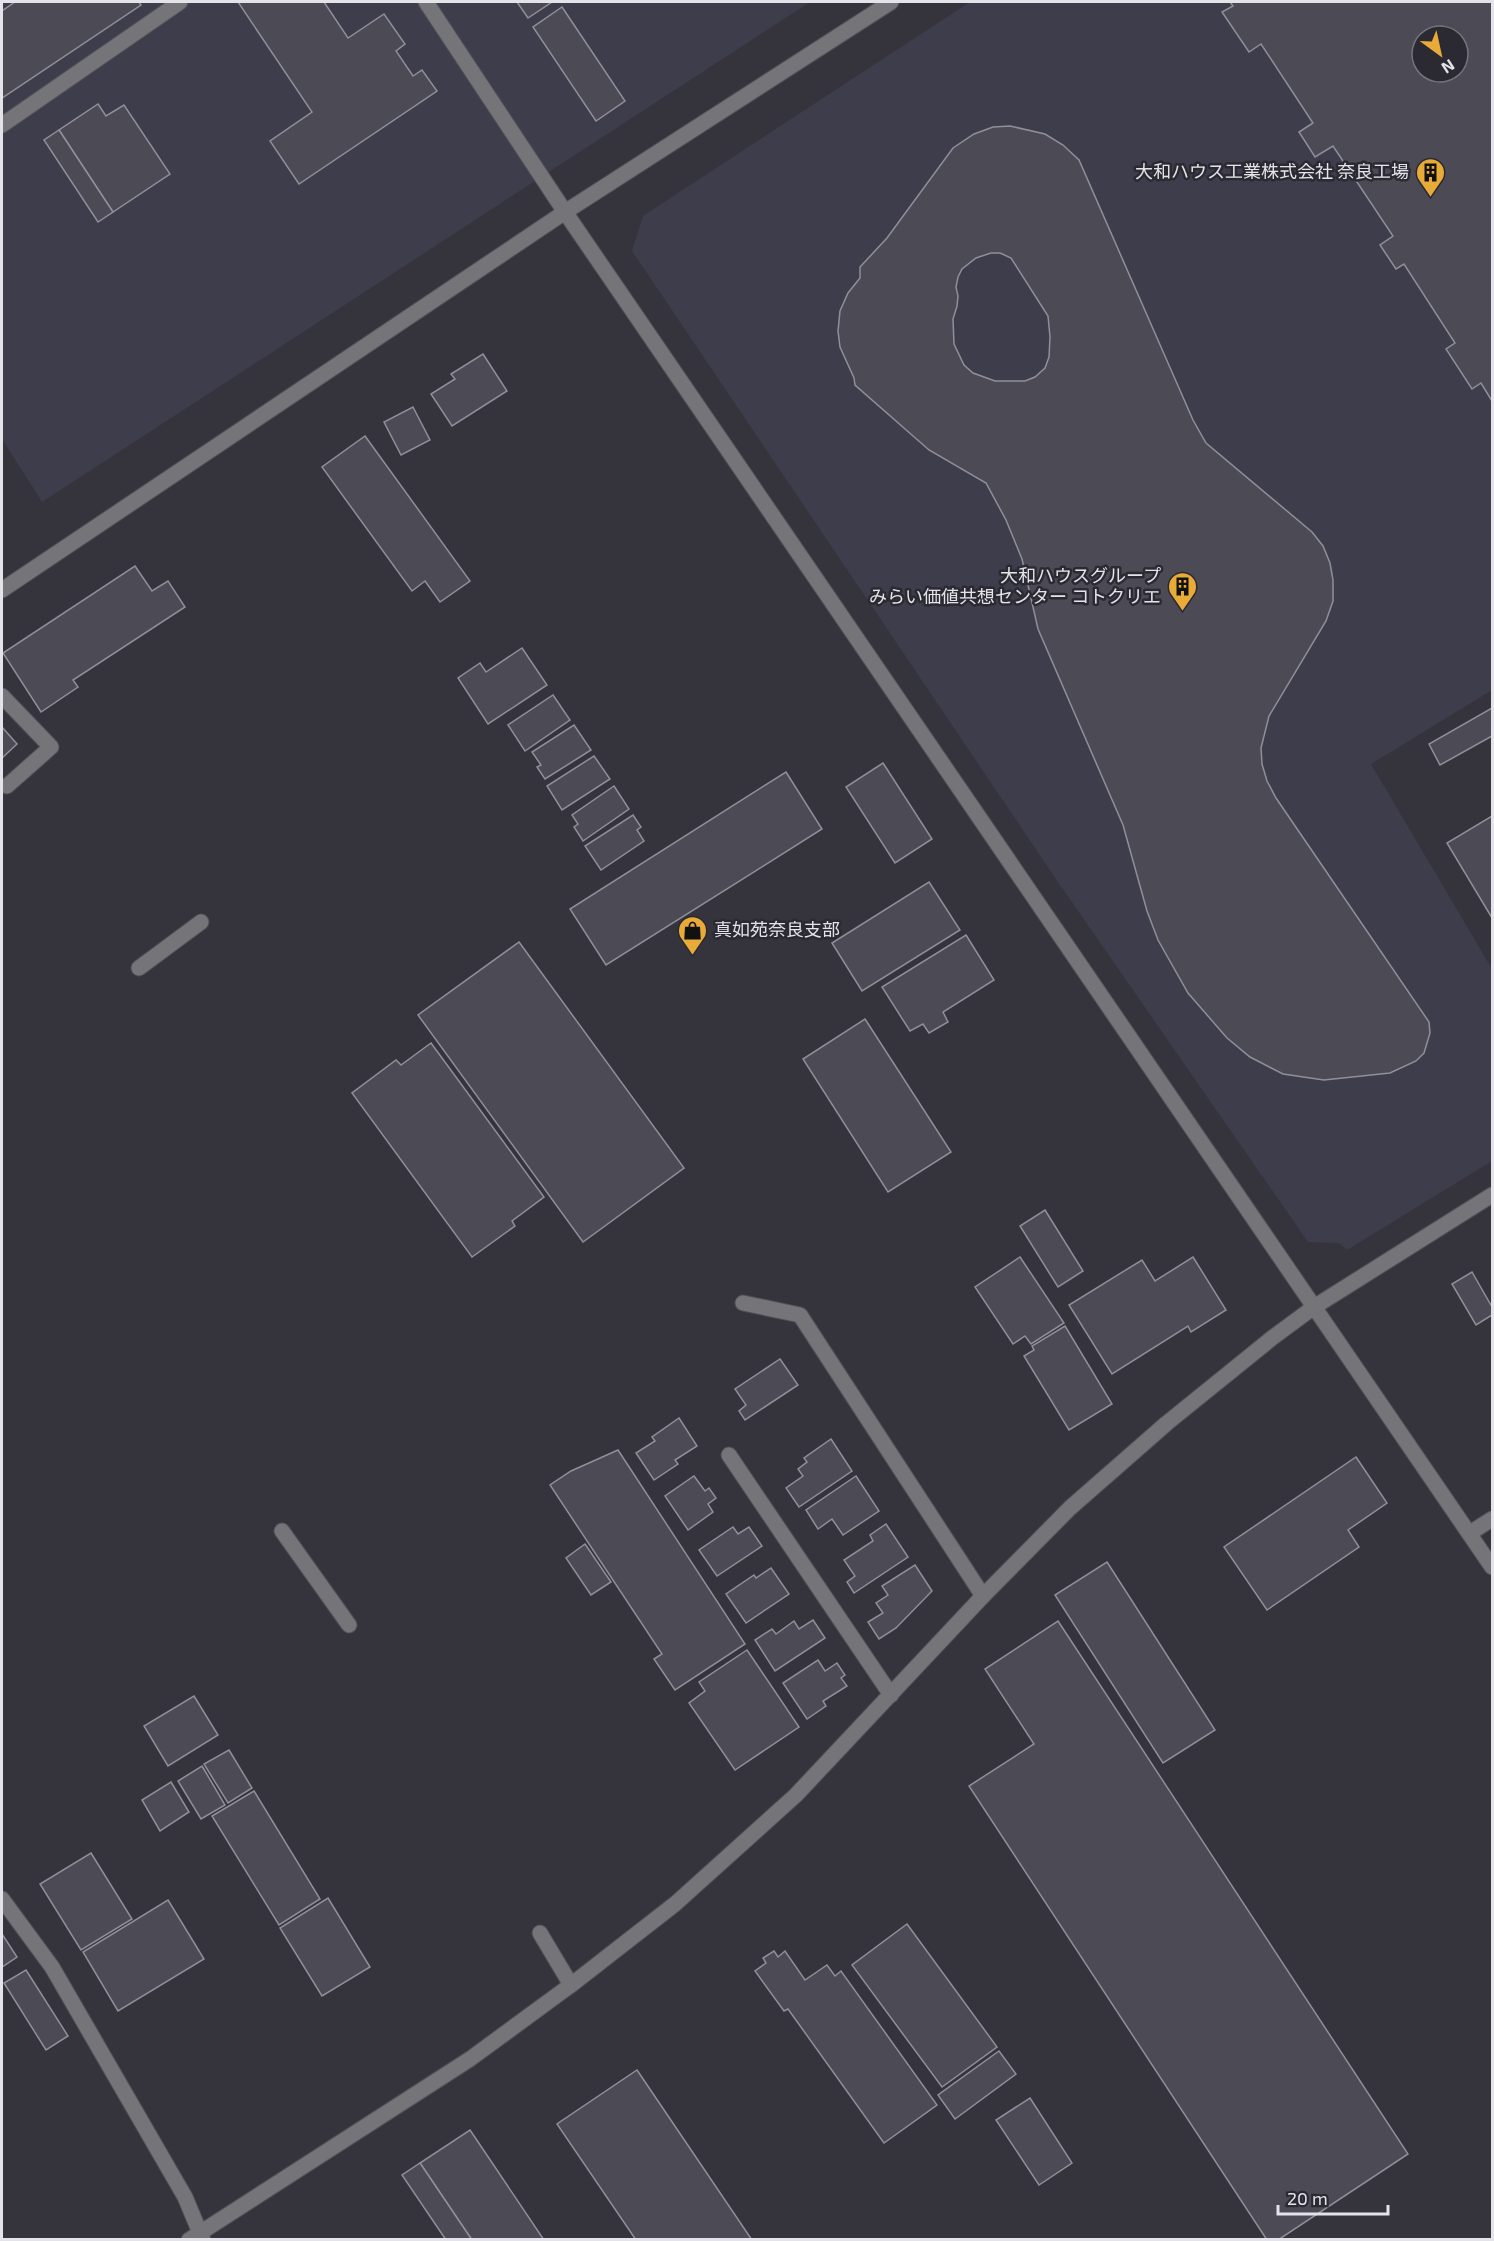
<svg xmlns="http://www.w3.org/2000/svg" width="1494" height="2241" font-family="'Exo 2','Noto Sans JP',sans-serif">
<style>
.built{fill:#3e3d4b;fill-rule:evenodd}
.building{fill:#4c4b55;stroke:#908f99;stroke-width:1.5;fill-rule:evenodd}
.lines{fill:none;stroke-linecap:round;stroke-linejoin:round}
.minor-casing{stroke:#515059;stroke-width:17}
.minor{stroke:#747479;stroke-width:15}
.labels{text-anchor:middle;stroke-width:5;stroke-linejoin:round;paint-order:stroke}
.poi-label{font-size:18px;fill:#e3e3e9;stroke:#2b2a33;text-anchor:end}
</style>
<rect width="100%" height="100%" fill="#35343d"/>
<g class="built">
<polygon points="2,2 810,2 42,502 2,439"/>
<path d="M970,2H1492V690L1371,764L1492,969V1161L1347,1250L1339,1243L1308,1242L1060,885L632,251L643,216ZM1422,36H1458V72H1422Z"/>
</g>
<g class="building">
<polygon points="15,2 139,2 141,5 2,98 2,11"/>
<polygon points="238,2 324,2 348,38 384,14 405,44 396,51 413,76 422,70 437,91 299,184 270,141 312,112"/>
<polygon points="517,2 552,2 528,18"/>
<path d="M1230,2H1492V401L1481,383L1472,389L1446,349L1455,343L1404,264L1396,269L1380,245L1393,236L1333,146L1315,157L1299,132L1313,123L1261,44L1249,52L1222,12L1233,6ZM1422,36H1458V72H1422Z"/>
<polygon points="562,7 625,101 596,121 533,27"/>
<polygon points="98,104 106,116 124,105 170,174 113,212 59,130"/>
<path d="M1010,126L1045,134L1063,145L1079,160L1193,420L1206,443L1312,532L1323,546L1330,563L1333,580V601L1326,621L1269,716L1261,748L1262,764L1267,781L1276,798L1429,1022L1430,1033L1424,1053L1416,1061L1390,1073L1324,1080L1283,1074L1250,1057L1227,1038L1188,993L1158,940L1147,911L1123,825L1038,629L1022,559L1006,520L986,483L929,450L855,385L854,378L840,347L838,331L840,311L848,293L860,278V267L887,238L953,148L974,134L993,127ZM991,253H1000L1011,258L1048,316L1050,337L1049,357L1045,368L1035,377L1025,381H995L973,373L964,365L954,344L953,319L957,306L958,296L956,287L958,277L962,269L976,258Z"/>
<polygon points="59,130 113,212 98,222 44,140"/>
<polygon points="483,354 507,391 452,426 431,394 455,379 451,374"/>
<polygon points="413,407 430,440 401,455 384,422"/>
<polygon points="365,436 470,581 440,602 425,581 412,591 322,467"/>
<polygon points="135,566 152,591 168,581 185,607 73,680 78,687 41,712 3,653"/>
<polygon points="522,648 547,685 488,724 458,678 480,663 486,672"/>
<polygon points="553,695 570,720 525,751 508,725"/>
<polygon points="1492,708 1492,736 1440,765 1429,744"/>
<polygon points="574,725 591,750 545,779 537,767 541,765 532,752"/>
<polygon points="2,727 17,744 2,758"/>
<polygon points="594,756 610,779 562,810 547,786"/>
<polygon points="883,763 932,839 895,863 846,787"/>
<polygon points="786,772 822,829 606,965 570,909"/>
<polygon points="614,786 629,809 583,841 574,827 578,824 572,815"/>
<polygon points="633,815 641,827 637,830 644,841 601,870 585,846"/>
<polygon points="1492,816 1492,918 1447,843"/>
<polygon points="929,882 960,930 862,991 832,943"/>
<polygon points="966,935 994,980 943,1012 948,1022 929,1033 923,1024 910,1031 882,987"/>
<polygon points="519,942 684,1168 583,1242 418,1015"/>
<polygon points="865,1019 951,1152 888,1192 803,1059"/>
<polygon points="431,1043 544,1197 512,1221 515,1226 472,1257 352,1093 396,1060 401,1065"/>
<polygon points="1045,1210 1083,1271 1058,1287 1020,1226"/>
<polygon points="1020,1257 1064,1323 1031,1344 1025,1336 1013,1344 975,1287"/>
<polygon points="1193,1257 1226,1310 1191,1332 1188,1326 1112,1374 1069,1305 1142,1260 1155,1281"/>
<polygon points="1472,1272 1492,1307 1492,1315 1476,1325 1452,1284"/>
<polygon points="1065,1326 1112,1404 1069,1430 1024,1356 1034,1350 1032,1346"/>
<polygon points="780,1359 798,1385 745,1420 739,1411 746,1405 735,1389"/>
<polygon points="679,1418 697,1446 675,1460 678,1464 654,1480 636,1453 655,1441 652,1437"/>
<polygon points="831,1439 852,1471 799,1507 786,1488 803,1476 798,1469 807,1462 804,1458"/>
<polygon points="618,1450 745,1644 675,1690 654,1659 662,1654 550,1485 571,1471"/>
<polygon points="1356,1457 1387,1503 1348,1530 1359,1547 1267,1610 1224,1547"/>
<polygon points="694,1476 705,1491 709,1488 716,1498 708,1504 713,1512 688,1530 665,1496"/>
<polygon points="856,1476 879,1511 843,1535 832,1519 818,1529 806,1510"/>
<polygon points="886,1524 908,1557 854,1593 847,1582 855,1576 844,1560 873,1541 870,1535"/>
<polygon points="733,1527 738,1534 749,1527 762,1546 717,1576 699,1550"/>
<polygon points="585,1544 611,1582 591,1595 566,1558"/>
<polygon points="1107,1562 1215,1730 1163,1763 1055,1595"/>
<polygon points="915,1565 932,1591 896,1628 879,1639 868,1622 883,1613 876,1603 888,1595 882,1586"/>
<polygon points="771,1568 789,1594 746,1623 726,1594 754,1575 756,1578"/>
<polygon points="813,1620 825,1638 775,1671 755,1640 772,1629 776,1634 794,1621 799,1629"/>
<polygon points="1058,1621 1408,2154 1278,2240 1267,2240 969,1786 1034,1744 985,1669"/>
<polygon points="747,1650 799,1727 735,1770 689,1703 705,1691 699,1682"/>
<polygon points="818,1660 825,1671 837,1663 845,1675 841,1678 847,1686 823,1701 826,1706 807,1719 783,1683"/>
<polygon points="194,1696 218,1735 168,1766 144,1726"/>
<polygon points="229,1750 252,1788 228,1803 204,1764"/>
<polygon points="202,1766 225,1805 201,1819 178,1781"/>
<polygon points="171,1782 189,1812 160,1831 142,1800"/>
<polygon points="254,1791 320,1899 279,1925 212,1816"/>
<polygon points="91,1853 132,1919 81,1950 40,1884"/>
<polygon points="328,1898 370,1967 322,1996 280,1928"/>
<polygon points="168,1900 204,1959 118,2011 83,1952"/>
<polygon points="907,1924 997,2047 942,2087 852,1965"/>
<polygon points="2,1934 17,1957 2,1967"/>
<polygon points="774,1951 778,1957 785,1951 805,1980 827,1965 835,1976 841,1971 937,2105 884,2143 788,2009 784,2011 755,1971 766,1963 763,1958"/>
<polygon points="26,1970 68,2036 46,2050 4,1983"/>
<polygon points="999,2051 1016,2074 955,2119 938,2095"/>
<polygon points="637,2070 752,2240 636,2240 557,2124"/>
<polygon points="1030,2098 1072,2163 1039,2185 996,2120"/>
<polygon points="470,2130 544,2240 472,2240 420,2163"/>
<polygon points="420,2163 472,2240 446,2240 402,2175"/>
</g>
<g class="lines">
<defs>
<g id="minor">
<polyline points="426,2 565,212 1492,1567"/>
<polyline points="2,125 180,2"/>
<polyline points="2,590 565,212 891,2"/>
<polyline points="2,696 51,747 7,786"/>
<polyline points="139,968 201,922"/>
<polyline points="743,1303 800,1315 983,1596"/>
<polyline points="729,1455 891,1695"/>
<polyline points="282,1531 349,1625"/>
<polyline points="1470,1533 1492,1519"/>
<polyline points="2,1899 52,1967 185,2197 203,2240"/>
<polyline points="540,1933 571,1985"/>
<polyline points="189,2240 470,2059 571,1985 675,1904 796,1795 983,1596 1070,1508 1167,1423 1272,1338 1314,1307 1492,1195"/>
</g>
</defs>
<use href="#minor" class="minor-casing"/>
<use href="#minor" class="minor"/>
</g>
<defs>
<symbol id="building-pin" viewBox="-11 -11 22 30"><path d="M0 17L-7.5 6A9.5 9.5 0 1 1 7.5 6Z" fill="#e8ab37" stroke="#2b2a33"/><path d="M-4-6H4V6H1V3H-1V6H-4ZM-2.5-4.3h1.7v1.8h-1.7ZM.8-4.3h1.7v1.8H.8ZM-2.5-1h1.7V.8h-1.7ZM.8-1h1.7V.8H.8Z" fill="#111"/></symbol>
<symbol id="shop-pin" viewBox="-11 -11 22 30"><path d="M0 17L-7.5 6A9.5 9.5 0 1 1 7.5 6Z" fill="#e8ab37" stroke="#2b2a33"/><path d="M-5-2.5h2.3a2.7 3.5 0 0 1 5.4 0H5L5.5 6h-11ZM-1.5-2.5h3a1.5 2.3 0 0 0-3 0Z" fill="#111"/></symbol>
</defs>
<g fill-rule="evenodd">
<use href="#building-pin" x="1414" y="156" width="33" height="45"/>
<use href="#building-pin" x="1166" y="570" width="33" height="45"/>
<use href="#shop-pin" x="676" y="914" width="33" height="45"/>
</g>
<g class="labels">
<g class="poi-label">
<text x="1409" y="178">大和ハウス工業株式会社 奈良工場</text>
<text x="1161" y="582">大和ハウスグループ<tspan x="1161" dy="21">みらい価値共想センター コトクリエ</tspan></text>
<text x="714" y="936" text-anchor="start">真如苑奈良支部</text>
</g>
</g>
<rect width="1494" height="2241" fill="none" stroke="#e3e3e9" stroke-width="6"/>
<g transform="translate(1440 54) rotate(147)"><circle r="28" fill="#2b2a33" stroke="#75747c" stroke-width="1.5"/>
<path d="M0-4.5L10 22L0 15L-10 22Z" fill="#e8ab37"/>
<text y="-9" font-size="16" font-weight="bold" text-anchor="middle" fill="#e3e3e9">N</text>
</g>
<path d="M1278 2205v9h110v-9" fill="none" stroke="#e3e3e9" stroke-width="3"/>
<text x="1287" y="2205" font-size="18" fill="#e3e3e9" stroke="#2b2a33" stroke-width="4.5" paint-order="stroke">20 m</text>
</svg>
